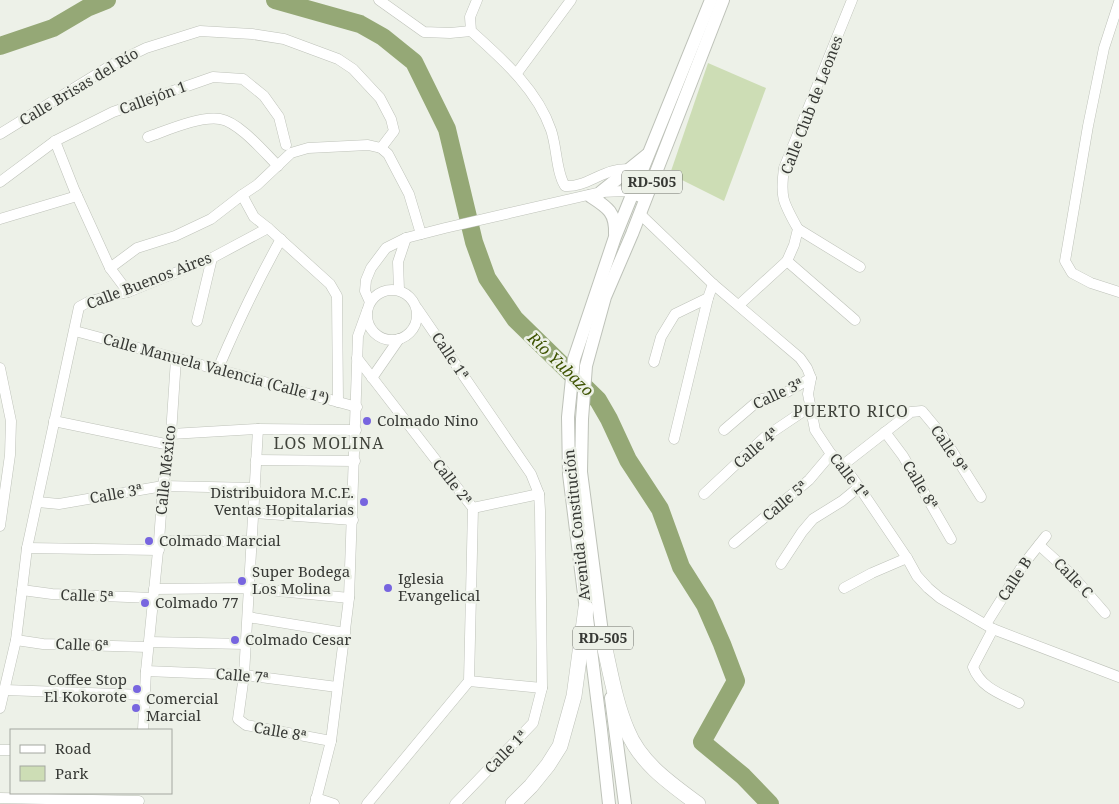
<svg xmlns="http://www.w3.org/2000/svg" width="1119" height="804" font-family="'Noto Serif',serif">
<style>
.green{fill:#cdddb5}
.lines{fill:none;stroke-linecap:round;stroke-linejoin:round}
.river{stroke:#95a876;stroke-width:18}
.minor-casing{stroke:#bec2b9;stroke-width:11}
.major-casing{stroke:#bec2b9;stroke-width:14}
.highway-casing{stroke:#bec2b9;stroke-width:16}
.minor{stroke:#fff;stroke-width:10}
.major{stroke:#fff;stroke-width:12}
.highway{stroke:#fff;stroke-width:15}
.poi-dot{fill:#7765df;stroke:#edf1e8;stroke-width:2}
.labels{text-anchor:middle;stroke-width:5;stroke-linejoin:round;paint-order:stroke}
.shield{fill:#edf1e8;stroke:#6e706b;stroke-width:1}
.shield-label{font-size:14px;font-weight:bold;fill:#373935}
.street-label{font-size:15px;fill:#373935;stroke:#edf1e8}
.poi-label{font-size:15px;fill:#373935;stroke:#edf1e8;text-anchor:start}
.water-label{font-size:16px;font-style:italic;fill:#3f5403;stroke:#edf1e8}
.neighbourhood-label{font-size:16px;letter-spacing:1px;fill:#40433b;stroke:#edf1e8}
</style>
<rect width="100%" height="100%" fill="#edf1e8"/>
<polygon class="green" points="708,63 766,88 724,201 670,174"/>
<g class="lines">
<g class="river">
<polyline points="275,0 360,24 383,37 414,62 447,129 474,242 487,278 515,319 598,400 609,419 628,460 660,509 681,567 705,605 722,644 736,681 702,742 743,776 770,804"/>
<polyline points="0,46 53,28 87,8 107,0"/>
</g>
<defs>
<g id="minor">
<polyline points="379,0 424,32 450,33 471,31"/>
<path d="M477,0L470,17L471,31C502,59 537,89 551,130C557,147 556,172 565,186C588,188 606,165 632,170"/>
<polyline points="1119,2 1104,48 1088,126 1065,261 1072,273 1091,283 1119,292"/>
<polyline points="517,73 571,0"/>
<polyline points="0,134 115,63 146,48 200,31 252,34 284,39 338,59 353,69 380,98 391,119 394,131 381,148"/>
<path d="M148,137C168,130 199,116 220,119C239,122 264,152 278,166"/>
<polyline points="55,141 74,189 110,268 128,292"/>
<polyline points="0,182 55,141 113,112 213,77 243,79 264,96 279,117 286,145"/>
<polyline points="640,214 713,284 800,358 807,368 811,378 808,394 815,430 831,454 843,465 859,487 907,558 917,576 928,588 940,598 993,629 1119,677"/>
<polyline points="0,219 77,196"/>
<polyline points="268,228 254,217 242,195 257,185 291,153 308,148 368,145 381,148 388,154 409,194 421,234"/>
<polyline points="798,229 860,267"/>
<polyline points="787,261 855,320"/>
<polyline points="110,268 137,248 175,236 211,219 242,195"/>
<circle cx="392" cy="315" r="25"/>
<polyline points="399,290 398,262 406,238"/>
<polyline points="370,302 365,291 366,280 371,268 386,248 406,238 445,228 601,192 625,191 646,199"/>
<path d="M739,305L787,261L794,245L798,229C783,202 780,198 784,168L852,0"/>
<polyline points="417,308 531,474 539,494 540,510 542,688 533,723 455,804"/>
<polyline points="197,321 212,258"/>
<polyline points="75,331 357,407"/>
<polyline points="357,358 473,508 469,681 367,804"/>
<polyline points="654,362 661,337 675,314 708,298"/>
<polyline points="0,368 11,421 10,455 0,526"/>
<path d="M217,371C236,326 257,282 281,239"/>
<polyline points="372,378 399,339"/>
<polyline points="54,421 170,445"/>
<polyline points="258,429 244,675 238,719 246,725 331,741"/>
<polyline points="724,430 759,400 787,392 811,378"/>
<polyline points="885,432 903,456 951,539"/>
<polyline points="171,434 258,429 356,430"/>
<polyline points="674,439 708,298 713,284"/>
<polyline points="256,460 355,461"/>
<polyline points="843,465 911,412 922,411 942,435 981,497"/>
<polyline points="704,494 765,437 811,406"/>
<polyline points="38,502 59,504 163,486 255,488"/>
<polyline points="473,508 539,494"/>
<polyline points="253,513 353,520"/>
<polyline points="159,541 252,541"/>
<polyline points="734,543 809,480 831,454"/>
<polyline points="1039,545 1071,574 1105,613"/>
<polyline points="27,548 159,550"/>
<polyline points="781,564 802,532 813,519 842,501 859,487"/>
<polyline points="844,588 872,573 907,558"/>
<polyline points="154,589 249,588 349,598"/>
<polyline points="22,590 52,594 153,598"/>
<polyline points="248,617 345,633"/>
<polyline points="986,624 1023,565 1046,536"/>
<path d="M993,629L973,667C981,688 1001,694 1019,703"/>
<polyline points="16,640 43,644 148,647"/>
<polyline points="149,642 246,644"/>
<polyline points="146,671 244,675 337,687"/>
<polyline points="469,681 542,688"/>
<polyline points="5,690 145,695"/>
<polyline points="0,708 16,640 27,548 79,307 90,301 128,292 212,258 268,228 330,284 337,296 338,402"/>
<polyline points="143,730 146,671 159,541 163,486 171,434 176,359"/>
<polyline points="0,750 11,750"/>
<polyline points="0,798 139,801"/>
<polyline points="316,798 334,804"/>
<polyline points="315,804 331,741 349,598 358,336 367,311"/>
</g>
<g id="major">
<polyline points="601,192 647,155"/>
<path d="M590,196C607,207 616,212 615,234"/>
<polyline points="604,648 581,472 582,419 586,366 605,297 632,234 723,0"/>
<polyline points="611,698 625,804"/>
<polyline points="609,804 601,730 569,474 568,417 574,359 615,237 711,0"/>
</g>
<g id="highway">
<path d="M603,640C610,670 615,702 627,730C640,763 671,784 698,804"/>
<polyline points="513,804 531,786 548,765 560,746 574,696 586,608"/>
</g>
</defs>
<use href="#minor" class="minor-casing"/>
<use href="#major" class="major-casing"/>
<use href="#highway" class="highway-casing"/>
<use href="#minor" class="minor"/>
<use href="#major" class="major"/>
<use href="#highway" class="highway"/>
</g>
<g class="poi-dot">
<circle cx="367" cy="421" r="5"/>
<circle cx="364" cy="502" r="5"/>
<circle cx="149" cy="541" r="5"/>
<circle cx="242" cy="581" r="5"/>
<circle cx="388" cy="588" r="5"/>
<circle cx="145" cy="603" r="5"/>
<circle cx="235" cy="640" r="5"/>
<circle cx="137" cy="689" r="5"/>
<circle cx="136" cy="708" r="5"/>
</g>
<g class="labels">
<g class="shield">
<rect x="622" y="170.5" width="60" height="23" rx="4"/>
<rect x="573" y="626.5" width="60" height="23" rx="4"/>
</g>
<g class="shield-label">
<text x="652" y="187">RD-505</text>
<text x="603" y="643">RD-505</text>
</g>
<g class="street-label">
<text transform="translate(79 87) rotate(-31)" y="5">Calle Brisas del Río</text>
<text transform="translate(153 98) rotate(-20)" y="5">Callejón 1</text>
<text transform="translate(812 105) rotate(-69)" y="5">Calle Club de Leones</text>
<text transform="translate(149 281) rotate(-21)" y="5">Calle Buenos Aires</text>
<text transform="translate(450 356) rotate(56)" y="5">Calle 1ª</text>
<text transform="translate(216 369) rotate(15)" y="5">Calle Manuela Valencia (Calle 1ª)</text>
<text transform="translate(778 394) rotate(-25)" y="5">Calle 3ª</text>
<text transform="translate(756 448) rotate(-41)" y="5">Calle 4ª</text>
<text transform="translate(949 449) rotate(56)" y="5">Calle 9ª</text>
<text transform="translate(166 470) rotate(-84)" y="5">Calle México</text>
<text transform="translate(849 476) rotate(52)" y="5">Calle 1ª</text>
<text transform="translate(452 482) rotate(52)" y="5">Calle 2ª</text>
<text transform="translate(920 485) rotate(59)" y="5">Calle 8ª</text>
<text transform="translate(116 494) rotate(-10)" y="5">Calle 3ª</text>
<text transform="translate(785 501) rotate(-40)" y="5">Calle 5ª</text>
<text transform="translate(577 525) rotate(-96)" y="5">Avenida Constitución</text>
<text transform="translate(1073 578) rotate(46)" y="5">Calle C</text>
<text transform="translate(1015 579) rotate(-57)" y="5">Calle B</text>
<text transform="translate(87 596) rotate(2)" y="5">Calle 5ª</text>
<text transform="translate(82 645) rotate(2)" y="5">Calle 6ª</text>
<text transform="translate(242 676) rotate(5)" y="5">Calle 7ª</text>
<text transform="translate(280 732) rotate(10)" y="5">Calle 8ª</text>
<text transform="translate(506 752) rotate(-46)" y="5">Calle 1ª</text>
</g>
<g class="poi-label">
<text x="377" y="426">Colmado Nino</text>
<text x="354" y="498" text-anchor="end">Distribuidora M.C.E.<tspan x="354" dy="17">Ventas Hopitalarias</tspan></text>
<text x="159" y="546">Colmado Marcial</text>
<text x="252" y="577">Super Bodega<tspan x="252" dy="17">Los Molina</tspan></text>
<text x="398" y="584">Iglesia<tspan x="398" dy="17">Evangelical</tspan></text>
<text x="155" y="608">Colmado 77</text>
<text x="245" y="645">Colmado Cesar</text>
<text x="127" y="685" text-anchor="end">Coffee Stop<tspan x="127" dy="17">El Kokorote</tspan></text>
<text x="146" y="704">Comercial<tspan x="146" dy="17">Marcial</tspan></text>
</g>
<g class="water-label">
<text transform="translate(561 364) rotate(44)" y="6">Río Yubazo</text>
</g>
<g class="neighbourhood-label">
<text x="851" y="417">PUERTO RICO</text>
<text x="329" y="449">LOS MOLINA</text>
</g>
</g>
<rect x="10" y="729" width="162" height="65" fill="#edf1e8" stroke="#a4a7a0"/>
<rect x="20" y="745" width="25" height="8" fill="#ffffff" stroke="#a4a7a0"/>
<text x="55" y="754" font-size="15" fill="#373935">Road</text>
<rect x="20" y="766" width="25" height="15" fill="#cdddb5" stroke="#a4a7a0"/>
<text x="55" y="779" font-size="15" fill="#373935">Park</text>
</svg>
